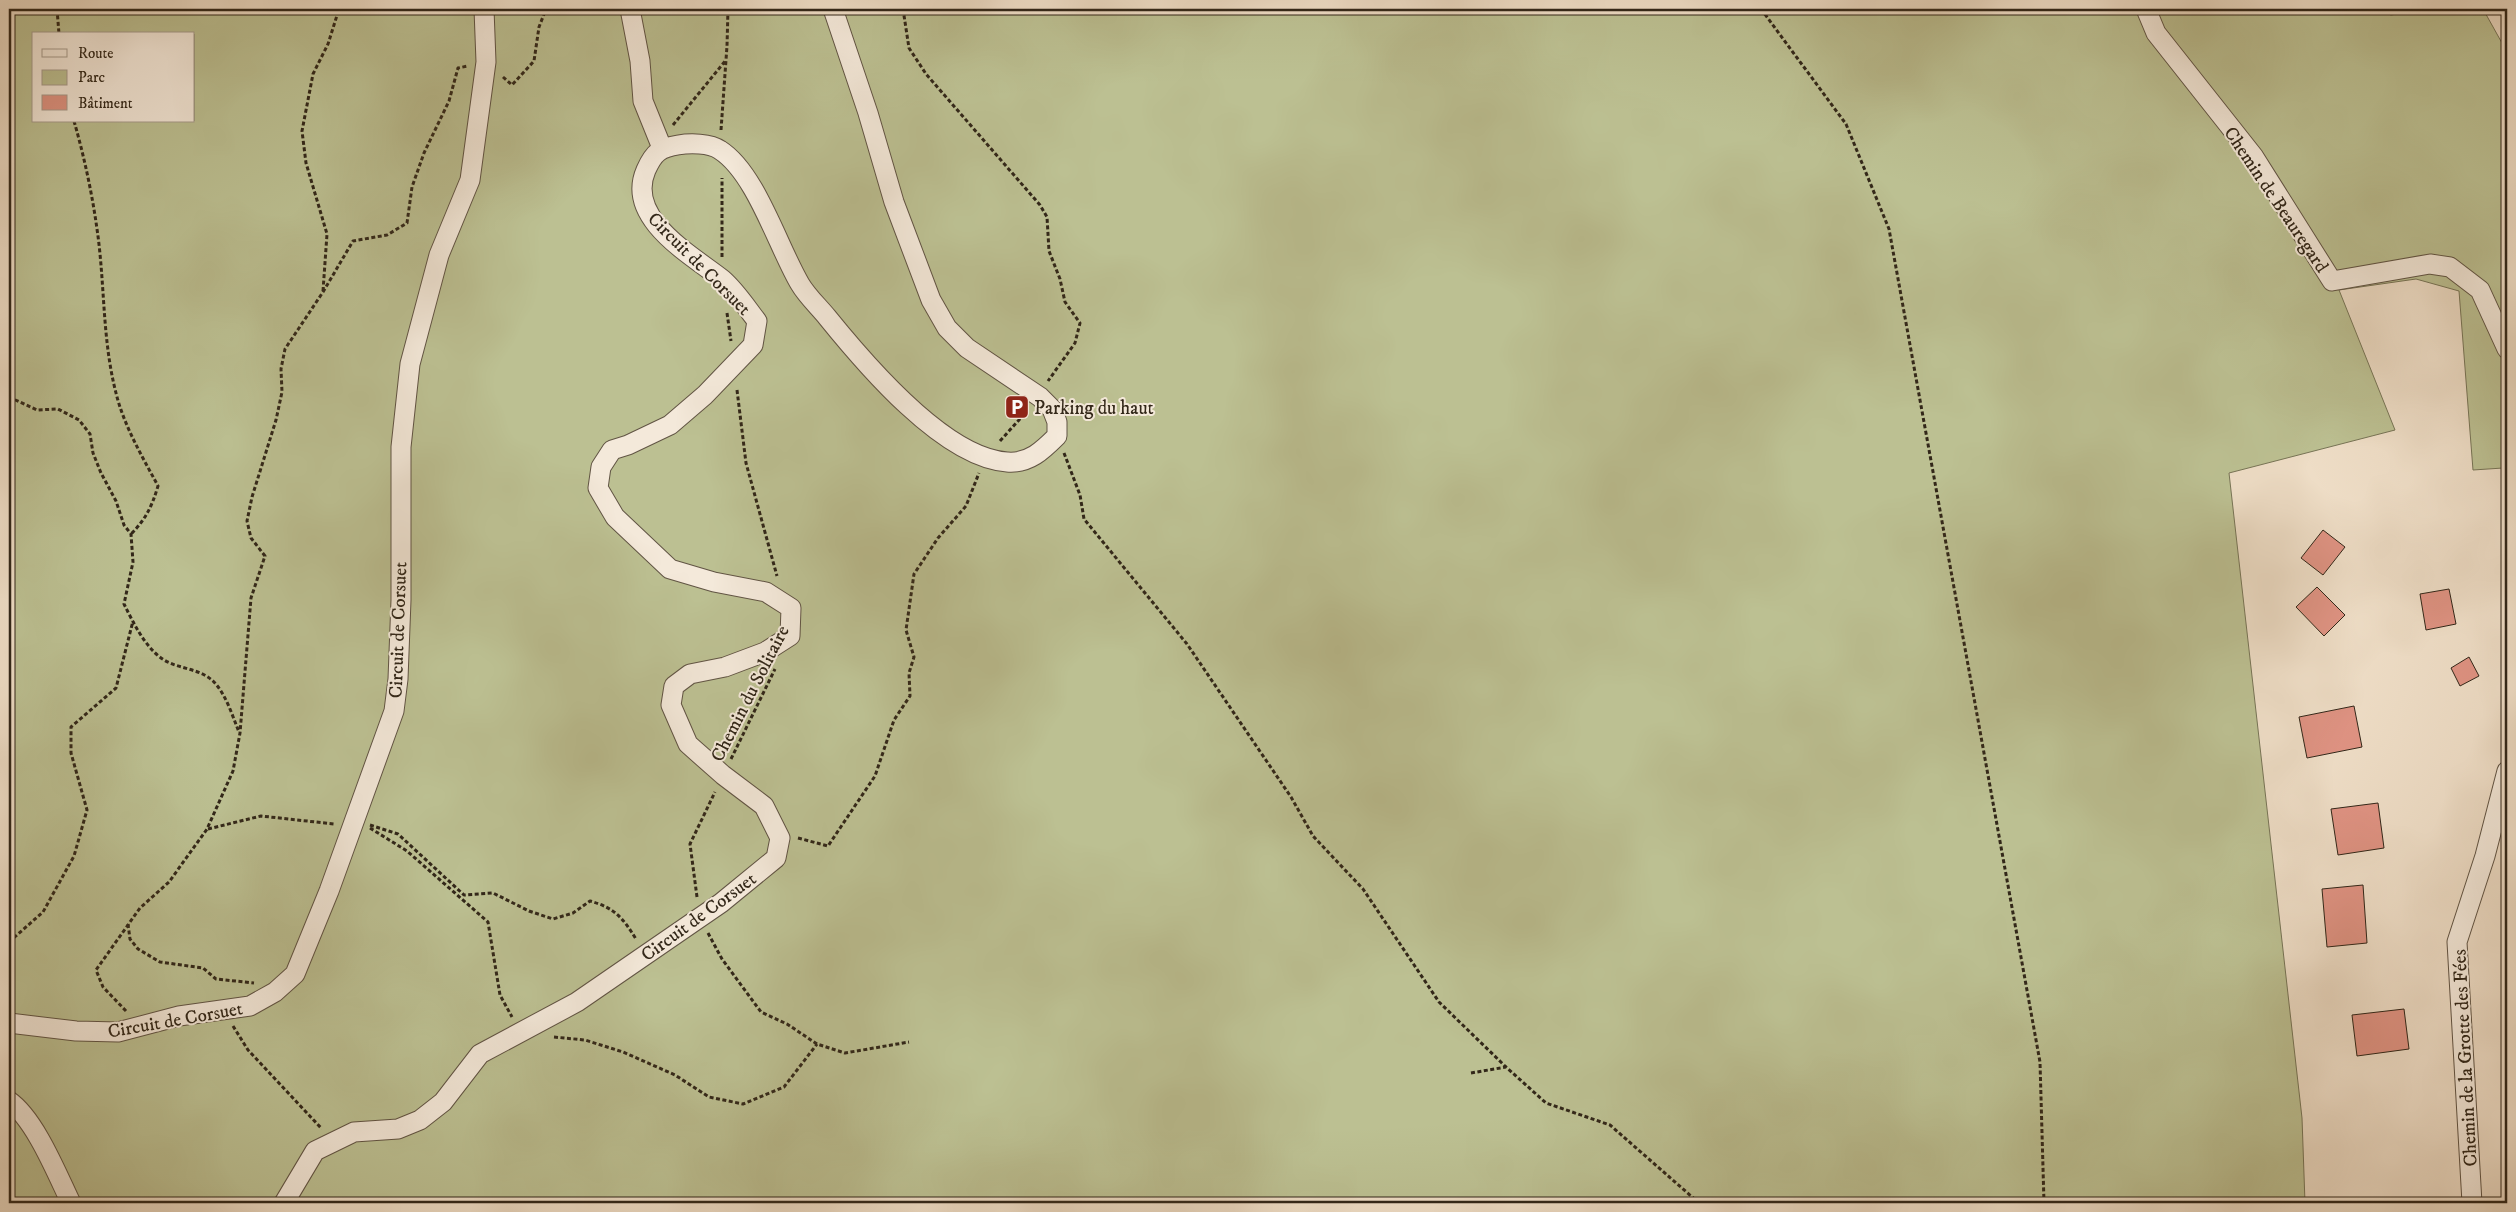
<svg xmlns="http://www.w3.org/2000/svg" width="2516" height="1212" font-family="'IM FELL DW Pica',serif">
<style>
.green{fill:#bcc092;stroke:#777456;fill-rule:evenodd}
.building{fill:#df9383;stroke:#322719}
.lines{fill:none;stroke-linecap:round;stroke-linejoin:round}
.minor-casing{stroke:#615444;stroke-width:21}
.path{stroke:#322719;stroke-width:3;stroke-dasharray:4 2.5;stroke-linecap:butt}
.minor{stroke:#f4e9da;stroke-width:19}
.labels{text-anchor:middle;stroke-width:4;stroke-linejoin:round;paint-order:stroke}
.street-label{font-size:19px;fill:#322719;stroke:#f4e9da}
.poi-label{font-size:19px;fill:#322719;stroke:#f4e9da;text-anchor:start}
</style>
<rect width="100%" height="100%" fill="#eeddc6"/>
<filter id="stains"><feTurbulence type="fractalNoise" baseFrequency=".004" numOctaves="4"/><feColorMatrix values="0 0 0 0 .2 0 0 0 0 .09 0 0 0 0 .02 0 0 0 .5 -.17"/></filter>
<radialGradient id="worn" r=".72"><stop offset=".6" stop-color="#630" stop-opacity="0"/><stop offset="1" stop-color="#630" stop-opacity=".3"/></radialGradient>
<path class="green" d="M9,9H2374L2391,15L2425,9H2483L2507,52V443L2503,468L2473,470L2459,291L2416,279L2339,290L2395,430L2229,473L2302,1118L2305,1203H9ZM34,34H194V121H34Z"/>
<g class="building">
<polygon points="2323,530 2345,547 2323,575 2301,558"/>
<polygon points="2317,587 2345,615 2324,636 2296,607"/>
<polygon points="2449,589 2456,624 2426,630 2420,594"/>
<polygon points="2469,657 2479,676 2460,686 2451,668"/>
<polygon points="2354,706 2362,747 2307,758 2299,717"/>
<polygon points="2378,803 2384,848 2338,855 2331,809"/>
<polygon points="2363,885 2367,943 2327,947 2322,889"/>
<polygon points="2404,1009 2409,1049 2357,1056 2352,1015"/>
</g>
<g class="lines">
<defs>
<g id="minor">
<polyline points="630,9 640,61 643,101 662,148"/>
<polyline points="2146,9 2156,33 2254,157 2332,281 2430,264 2450,267 2480,290 2507,349"/>
<polyline points="9,1023 76,1031 118,1032 179,1016 250,1006 275,992 295,974 329,891 394,711 398,679 401,600 401,447 410,364 439,255 470,180 486,62 484,9"/>
<path d="M9,1101C35,1119 57,1174 71,1203"/>
<path d="M284,1203L315,1151L354,1132L398,1129L420,1120L443,1102L480,1054L577,1002L721,903L776,858L780,838L764,806L723,775L688,744L671,705L674,686L690,674L725,667L765,652L790,636L791,608L766,592L714,582L670,569L615,517L598,488L601,467L612,450L628,445L670,425L705,395L753,345L757,321C746,307 736,291 722,279C690,254 625,218 646,170C654,152 660,148 678,145C690,143 710,143 720,150C756,173 778,247 800,284C807,296 818,306 827,317C865,364 944,458 1007,462C1029,464 1043,450 1057,436V422L1052,409L1040,397L967,348L947,328L931,300L894,202L868,113L833,9"/>
<polyline points="2472,1203 2457,942 2485,856 2507,771"/>
</g>
</defs>
<use href="#minor" class="minor-casing"/>
<g class="path">
<polyline points="57,9 59,34"/>
<polyline points="903,9 909,48 926,74 1040,205 1047,217 1049,251 1060,279 1065,302 1080,323 1075,343 1048,381"/>
<polyline points="1761,9 1846,124 1889,229 2040,1062 2044,1203"/>
<polyline points="503,77 512,85 534,61 539,27 546,9"/>
<path d="M74,121C84,156 92,193 97,229C105,283 102,339 116,393C124,426 142,456 158,486C152,506 146,519 131,534"/>
<polyline points="673,125 726,60"/>
<polyline points="721,130 727,46 728,9"/>
<polyline points="722,257 722,178"/>
<polyline points="323,291 327,234 306,163 302,131 313,74 328,44 339,9"/>
<polyline points="727,313 731,341"/>
<polyline points="737,390 746,463 777,576"/>
<path d="M9,397L37,410L58,409L79,420L90,434L93,453L101,473L116,501L124,525L131,534L133,562L124,604C134,624 148,654 170,663C184,669 201,670 213,681C226,694 232,715 239,732"/>
<polyline points="1000,441 1027,411"/>
<polyline points="1064,453 1080,495 1084,519 1187,644 1291,797 1313,836 1363,889 1439,1002 1506,1067"/>
<polyline points="731,759 775,669"/>
<path d="M370,825L398,834L464,895L493,893L529,911L553,919L573,913L590,901C615,908 623,918 636,939"/>
<polyline points="370,828 407,851 488,922 500,995 512,1017"/>
<polyline points="208,829 261,816 334,824"/>
<polyline points="798,838 828,846 875,776 894,720 910,696 909,673 914,657 906,630 914,574 938,538 966,506 979,473"/>
<polyline points="697,897 690,844 715,792"/>
<polyline points="128,924 130,939 138,949 160,962 203,968 216,979 254,983"/>
<polyline points="708,933 722,959 761,1012 787,1024 817,1044 845,1053 909,1042"/>
<polyline points="9,942 43,912 74,856 87,810 71,753 71,727 116,688 133,621"/>
<polyline points="126,1011 103,987 96,970 140,908 169,882 207,829 233,771 240,733 251,598 265,556 251,538 247,521 252,497 276,420 282,392 281,369 285,349 323,292 353,241 387,235 407,223 412,187 424,153 449,101 458,68 468,66"/>
<polyline points="233,1026 248,1050 322,1129"/>
<polyline points="554,1037 585,1040 623,1052 675,1075 709,1097 743,1104 784,1087 817,1044"/>
<polyline points="1471,1073 1506,1067 1546,1103 1610,1125 1699,1203"/>
</g>
<use href="#minor" class="minor"/>
</g>
<defs>
<symbol id="parking-square" viewBox="-11 -11 22 22"><rect x="-9" y="-9" width="18" height="18" rx="4" fill="#8f2418" stroke="#f4e9da"/><path d="M-3.5-5.5H1a3.5 3.5 0 0 1 0 7H-1V5.5H-3.5ZM-1-3.4V-.6H.8a1.4 1.4 0 0 0 0-2.8Z" fill="#fff"/></symbol>
</defs>
<g fill-rule="evenodd">
<use href="#parking-square" x="1003" y="393" width="28" height="28"/>
</g>
<g class="labels">
<g class="street-label">
<text transform="translate(2277 199) rotate(56)" y="7">Chemin de Beauregard</text>
<text transform="translate(700 263) rotate(45)" y="7">Circuit de Corsuet</text>
<text transform="translate(397 630) rotate(-88)" y="7">Circuit de Corsuet</text>
<text transform="translate(749 693) rotate(-63)" y="7">Chemin du Solitaire</text>
<text transform="translate(698 916) rotate(-36)" y="7">Circuit de Corsuet</text>
<text transform="translate(175 1019) rotate(-10)" y="7">Circuit de Corsuet</text>
<text transform="translate(2464 1058) rotate(-93)" y="7">Chemin de la Grotte des Fées</text>
</g>
<g class="poi-label">
<text x="1034" y="414">Parking du haut</text>
</g>
</g>
<rect width="2516" height="1212" fill="none" stroke="#eeddc6" stroke-width="30"/>
<rect x="10" y="10" width="2496" height="1192" fill="none" stroke="#322719" stroke-width="2.5"/>
<rect x="15" y="15" width="2486" height="1182" fill="none" stroke="#322719"/>
<rect x="32" y="32" width="162" height="90" fill="#f4e9da" stroke="#a69b8d"/>
<rect x="42" y="49" width="25" height="8" fill="#f4e9da" stroke="#a69b8d"/>
<text x="78" y="58" font-size="15" fill="#322719">Route</text>
<rect x="42" y="70" width="25" height="15" fill="#bcc092" stroke="#a69b8d"/>
<text x="78" y="82" font-size="15" fill="#322719">Parc</text>
<rect x="42" y="95" width="25" height="15" fill="#df9383" stroke="#a69b8d"/>
<text x="78" y="108" font-size="15" fill="#322719">Bâtiment</text>
<rect width="100%" height="100%" filter="url(#stains)"/>
<rect width="100%" height="100%" fill="url(#worn)"/>
</svg>
